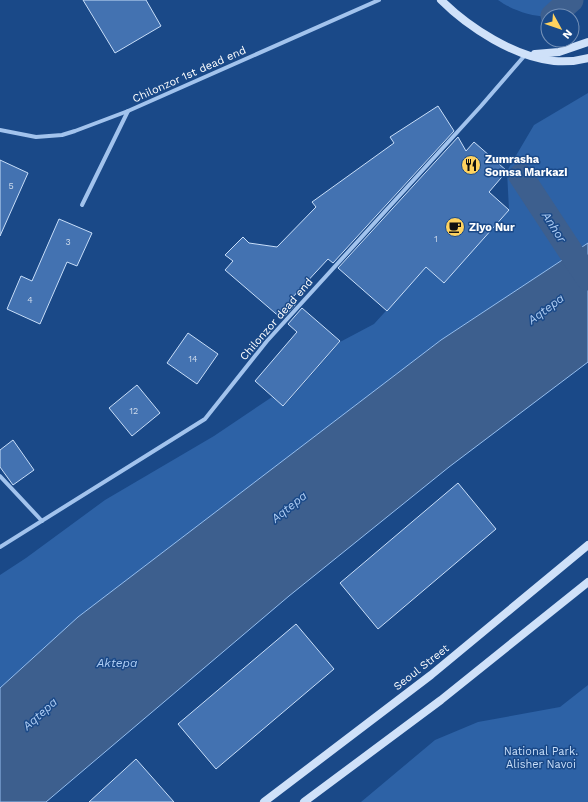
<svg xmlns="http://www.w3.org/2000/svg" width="588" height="802" font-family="'Work Sans',sans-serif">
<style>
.green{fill:#2d62a6}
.water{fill:#3d5f8e;stroke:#95beef}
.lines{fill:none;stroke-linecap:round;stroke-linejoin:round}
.canal{stroke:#3d5f8e;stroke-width:25}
.building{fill:#4372b1;stroke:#c8def9}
.street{stroke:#a2c3ed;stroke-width:4}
.secondary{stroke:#cfe1f9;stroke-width:8}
.labels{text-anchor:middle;stroke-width:3;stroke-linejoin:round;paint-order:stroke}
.number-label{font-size:9px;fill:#d0dcec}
.street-label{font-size:11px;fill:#fff;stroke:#1a4988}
.poi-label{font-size:11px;font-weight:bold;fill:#fff;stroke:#1a4988;text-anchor:start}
.park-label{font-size:11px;fill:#c8def9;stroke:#1a4988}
.water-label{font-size:12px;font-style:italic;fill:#aecdf4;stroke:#1a4988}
</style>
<rect width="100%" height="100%" fill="#1a4988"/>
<g class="green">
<path d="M498,0H583C577,4 571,9 565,13C547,22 514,12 498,0Z"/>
<polygon points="588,93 588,243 441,340 85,612 0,688 0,575 26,558 105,500 214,436 272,397 284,406 340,342 374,324 426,267 444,283 509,210 507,171 534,125"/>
<polygon points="588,685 588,802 361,802 435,740 478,722 560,707"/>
</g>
<polygon class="water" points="588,243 588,362 449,467 289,596 46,802 0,802 0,688 78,617 441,340"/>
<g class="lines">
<g class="canal">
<polyline points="553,16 571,0"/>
<polyline points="521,176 588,278"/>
</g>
</g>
<g class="building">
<polygon points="83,0 146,0 161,26 115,53"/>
<polygon points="438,106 454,131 333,263 328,259 291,299 296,304 282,319 225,270 233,261 225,255 243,237 249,243 277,247 316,207 312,202 394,143 390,137"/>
<polygon points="458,137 466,151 474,142 507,171 489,192 509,210 444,283 426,267 387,311 338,268"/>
<polygon points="0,160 28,173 0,236"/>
<polygon points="59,219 92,233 77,266 67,262 40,324 7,309 21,276 32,281"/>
<polygon points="302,308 340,341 283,406 255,381 297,332 288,324"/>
<polygon points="188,333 218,354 197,384 167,363"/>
<polygon points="137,385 160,413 132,436 109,408"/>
<polygon points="13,440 34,470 13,485 0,467 0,450"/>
<polygon points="458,483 496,529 378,629 340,583"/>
<polygon points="296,624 334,669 216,769 178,724"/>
<polygon points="136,759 174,802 89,802"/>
</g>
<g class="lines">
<g class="street">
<polyline points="0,130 36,137 62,135 75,131 128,111 379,0"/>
<polyline points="82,205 128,111"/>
<polyline points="0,476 42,521"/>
<polyline points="0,547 205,419 267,341 481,106 526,54"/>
</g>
<g class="secondary">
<path d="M441,0C469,28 515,57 554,61C566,62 577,61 588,58"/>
<polyline points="535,54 559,52 588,42"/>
<polyline points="264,802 431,675 588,545"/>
<polyline points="304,802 441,700 588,582"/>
</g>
</g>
<defs>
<symbol id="restaurant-disc" viewBox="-11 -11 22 22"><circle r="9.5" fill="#ffd25e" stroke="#1a4988"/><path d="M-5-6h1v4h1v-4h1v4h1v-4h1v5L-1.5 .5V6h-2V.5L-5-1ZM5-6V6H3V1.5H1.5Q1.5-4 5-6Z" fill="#111"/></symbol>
<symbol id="cafe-disc" viewBox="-11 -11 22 22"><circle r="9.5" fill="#ffd25e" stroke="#1a4988"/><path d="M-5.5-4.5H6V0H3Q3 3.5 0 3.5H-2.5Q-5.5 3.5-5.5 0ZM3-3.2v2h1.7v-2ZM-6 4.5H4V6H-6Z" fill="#111"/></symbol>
</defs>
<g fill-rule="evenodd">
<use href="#restaurant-disc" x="460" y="154" width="22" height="22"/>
<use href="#cafe-disc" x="444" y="216" width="22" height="22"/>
</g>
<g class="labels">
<g class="number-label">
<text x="11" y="189">5</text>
<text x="436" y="242">1</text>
<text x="68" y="245">3</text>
<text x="30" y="303">4</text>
<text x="193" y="362">14</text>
<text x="134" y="414">12</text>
</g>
<g class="street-label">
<text transform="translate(189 74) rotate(-24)" y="4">Chilonzor 1st dead end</text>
<text transform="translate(276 319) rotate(-49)" y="4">Chilonzor dead end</text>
<text transform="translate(421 667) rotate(-38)" y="4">Seoul Street</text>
</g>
<g class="poi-label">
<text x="485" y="163">Zumrasha<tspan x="485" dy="13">Somsa Markazi</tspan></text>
<text x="469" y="231">Ziyo Nur</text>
</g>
<g class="park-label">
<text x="541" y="755">National Park.<tspan x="541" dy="13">Alisher Navoi</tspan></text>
</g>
<g class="water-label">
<text transform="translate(554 227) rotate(57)" y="4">Anhor</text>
<text transform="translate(546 309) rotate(-37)" y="4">Aqtepa</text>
<text transform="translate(289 507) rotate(-39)" y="4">Aqtepa</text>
<text x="117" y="667">Aktepa</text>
<text transform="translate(40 714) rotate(-42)" y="4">Aqtepa</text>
</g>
</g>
<g transform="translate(560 28) rotate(130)"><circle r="19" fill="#1a4988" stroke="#7692b8"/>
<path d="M0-3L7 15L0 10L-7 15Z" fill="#ffd25e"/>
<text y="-6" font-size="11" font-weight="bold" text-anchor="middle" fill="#ffffff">N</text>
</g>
</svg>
